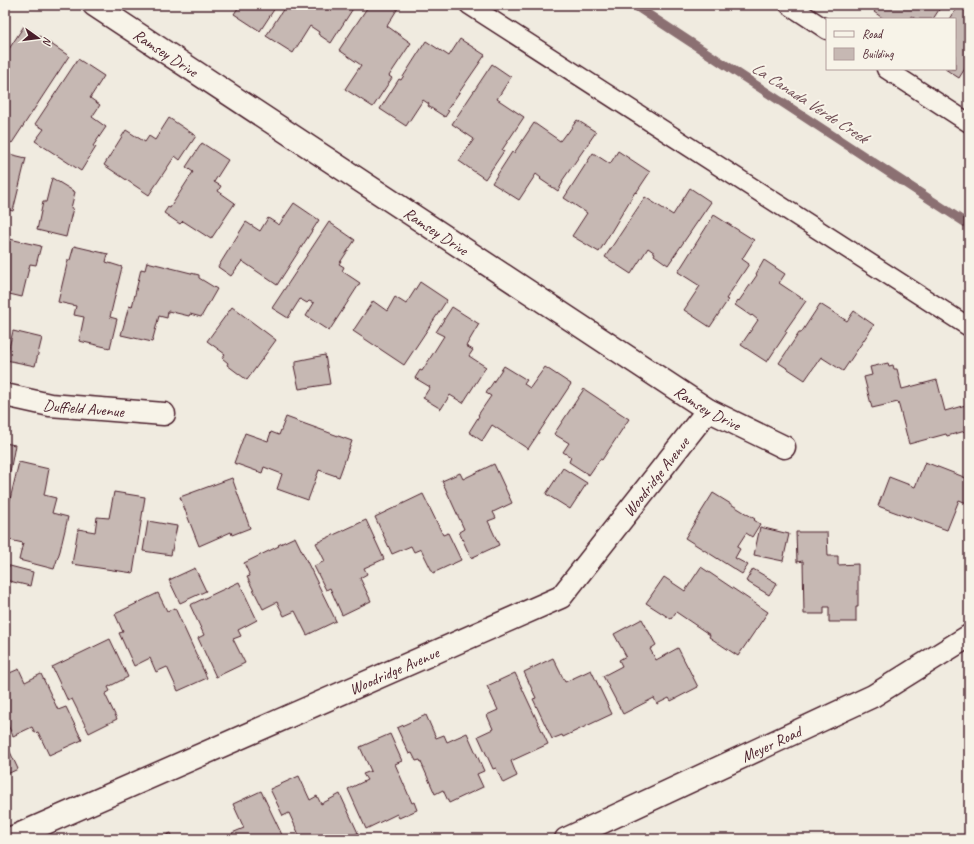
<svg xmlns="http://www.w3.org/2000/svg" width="974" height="844" font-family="Caveat,sans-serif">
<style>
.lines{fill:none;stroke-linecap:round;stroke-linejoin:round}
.stream{stroke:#8b6f72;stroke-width:9}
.building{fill:#c6b8b3;stroke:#4a1f2b}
.service-casing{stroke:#4a1f2b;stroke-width:21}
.minor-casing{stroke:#4a1f2b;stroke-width:25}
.secondary-casing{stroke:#4a1f2b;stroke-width:25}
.service{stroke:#f7f3e8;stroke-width:18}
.minor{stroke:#f7f3e8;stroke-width:22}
.secondary{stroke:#f7f3e8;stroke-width:22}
.labels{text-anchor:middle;stroke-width:4;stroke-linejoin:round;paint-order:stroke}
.street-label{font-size:16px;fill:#4a1f2b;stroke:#f7f3e8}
.water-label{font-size:17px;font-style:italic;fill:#704e55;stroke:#f7f3e8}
</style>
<rect width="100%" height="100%" fill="#f0ebe0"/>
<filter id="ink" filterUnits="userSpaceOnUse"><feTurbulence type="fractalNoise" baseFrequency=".025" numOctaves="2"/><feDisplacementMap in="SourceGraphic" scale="8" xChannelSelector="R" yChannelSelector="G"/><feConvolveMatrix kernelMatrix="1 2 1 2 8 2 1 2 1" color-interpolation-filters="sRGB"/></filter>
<g filter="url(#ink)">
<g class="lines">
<polyline class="stream" points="634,5 969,225"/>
</g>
<g class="building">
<polygon points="240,5 277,5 260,31 234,14"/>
<polygon points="286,5 357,5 355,8 354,7 331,43 318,34 319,32 310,26 293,53 266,36"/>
<polygon points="369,5 393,5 398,8 387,26 411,43 389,76 392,78 373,107 345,89 361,65 339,50"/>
<polygon points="879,5 942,5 933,19 916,19 911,16 909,19 884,19 874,12"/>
<polygon points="959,5 969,5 969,62 959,78 945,69 955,69 955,19 950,19"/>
<polygon points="24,26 69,56 12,143 5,139 5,55"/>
<polygon points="460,39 485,55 447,110 449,111 445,117 428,106 429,104 423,100 406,126 380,109 399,79 401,80 426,41 449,56"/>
<polygon points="78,59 104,76 90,98 100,105 92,117 106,127 93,146 96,147 81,171 35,141 44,129 35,124"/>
<polygon points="492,64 511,77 497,99 524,117 502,150 504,151 485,179 459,161 474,139 452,124"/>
<polygon points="169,118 196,136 180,160 175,156 149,195 104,165 126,130 145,142 149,136 155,140"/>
<polygon points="577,120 596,132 562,181 563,182 558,191 540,179 541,178 536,174 519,200 492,183 512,152 514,153 534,123 560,141 566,133 567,134"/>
<polygon points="202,143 228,160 214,182 221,186 218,191 235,203 211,239 183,221 180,224 164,213 168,207 170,208 193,172 186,167"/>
<polygon points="618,151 650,172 636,193 635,192 599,252 572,236 587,213 564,198 593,153 610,164"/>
<polygon points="5,153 26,158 13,211 5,209"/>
<polygon points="52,178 75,192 71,208 73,208 66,237 37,230 43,202 46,202"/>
<polygon points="690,188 711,202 668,265 654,255 655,253 648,248 631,274 605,257 645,197 673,215"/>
<polygon points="294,203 319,220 277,285 242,261 231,276 218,267 246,222 260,231 268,218 279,225"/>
<polygon points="714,215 754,240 742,259 749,264 726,299 728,300 710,327 684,310 700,286 678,272"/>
<polygon points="329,222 355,240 339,264 344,267 342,271 360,283 329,331 306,316 314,303 309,301 307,303 300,299 288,318 272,308"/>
<polygon points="5,238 41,246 36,265 30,264 22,297 5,293"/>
<polygon points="74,246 108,254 106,262 122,267 110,317 117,319 110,348 79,341 84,317 74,315 76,306 58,302 68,260 70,260"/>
<polygon points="764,260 785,274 779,283 806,301 785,331 787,332 767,362 741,345 758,320 752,315 751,316 735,305 738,300 739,301 757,275 756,274"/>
<polygon points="147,262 199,275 199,278 217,289 201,317 190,314 189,316 168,311 167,318 159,316 152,342 121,335 129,306 132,307 141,269 145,270"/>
<polygon points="420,282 447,300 404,365 353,331 373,301 387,311 395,297 406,304"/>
<polygon points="820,304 847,321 854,311 874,325 843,371 821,357 805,380 779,363 799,333 801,333"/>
<polygon points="232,307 276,340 247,380 227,365 228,363 222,358 225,354 207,341"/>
<polygon points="452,307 479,324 466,346 473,350 469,356 486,367 463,403 450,395 441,409 423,398 430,387 415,378 420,370 422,371 444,336 436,332"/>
<polygon points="13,331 42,338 35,366 6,360"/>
<polygon points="325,355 330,384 299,389 294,366 296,366 296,361"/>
<polygon points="888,363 889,366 893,365 894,369 897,369 902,389 937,380 945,411 969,404 969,430 947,436 946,434 909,444 898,402 872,408 864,377 872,375 870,367"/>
<polygon points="504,366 527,380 524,384 530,388 545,367 571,384 528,449 492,425 482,441 469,432 479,416 478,415 491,396 486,393"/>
<polygon points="584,389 629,419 602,460 600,459 589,475 569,462 571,457 563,452 569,443 554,434"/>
<polygon points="286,417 352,441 339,477 319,470 308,500 277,489 282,474 264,467 262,473 234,463 245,433 268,441 271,432 279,435"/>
<polygon points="5,443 15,445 10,472 5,471"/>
<polygon points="19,462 49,469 44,495 56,498 52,513 68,517 60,551 54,569 19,560 23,543 5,539 5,520"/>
<polygon points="925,462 969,479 969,497 967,503 959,500 947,530 908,516 908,517 878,506 889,477 915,487"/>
<polygon points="494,464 512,503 493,512 496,518 488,521 499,545 471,558 459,532 464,529 442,481 460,473 463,479"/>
<polygon points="563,468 587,483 570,509 546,494"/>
<polygon points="232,478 250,528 232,535 231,532 199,546 180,497"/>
<polygon points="114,492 145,497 133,573 72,564 78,529 95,532 97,517 109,518"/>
<polygon points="713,493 755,519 754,520 760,524 752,537 746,533 737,547 740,549 735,558 748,565 742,574 685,538"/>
<polygon points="423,494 443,535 448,533 461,560 433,573 421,549 414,552 411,546 392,554 375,517"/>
<polygon points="366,520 384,559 364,568 367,574 360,578 371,601 342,615 330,588 326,590 314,566 325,561 316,543"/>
<polygon points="148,521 177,526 171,555 143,551"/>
<polygon points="760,527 789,534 783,561 754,555"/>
<polygon points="796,532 827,532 828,556 838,556 838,565 858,564 858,607 856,607 856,622 829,622 829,607 824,607 824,614 804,614 803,561 797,562"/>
<polygon points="295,537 336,621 307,635 295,611 284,616 277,602 263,609 247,577 250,576 244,563 279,546 278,545"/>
<polygon points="6,565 33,572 30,586 5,580"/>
<polygon points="701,567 768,612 738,656 709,637 710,635 676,612 671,619 646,603 664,577 685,591"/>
<polygon points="195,568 206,591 180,603 169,580"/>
<polygon points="753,569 777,583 769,595 746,581"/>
<polygon points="239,582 257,620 238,630 241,636 233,639 245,663 216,677 198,638 204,635 190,605"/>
<polygon points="158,593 167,611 175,608 207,678 178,691 167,667 156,672 150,658 134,666 119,633 123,632 115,614"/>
<polygon points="642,619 656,645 650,649 656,660 678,648 698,687 671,701 669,698 657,704 654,698 623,714 603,676 622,666 619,660 626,656 614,634"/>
<polygon points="110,639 128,677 108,687 110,691 105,694 117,719 89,733 72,699 68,701 52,667"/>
<polygon points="553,658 565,682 591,670 612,714 563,737 562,735 552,739 533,699 536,698 524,672"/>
<polygon points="19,669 25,682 41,674 58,710 66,707 82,740 49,755 38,732 35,733 32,727 13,736 5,719 5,675"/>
<polygon points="515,673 548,744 511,761 517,776 503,783 496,768 493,769 478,736 493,729 487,715 498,710 487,686"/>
<polygon points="426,715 436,738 444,735 447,742 467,733 484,771 477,774 483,787 449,803 443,790 435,794 420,760 416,761 412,753 409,754 397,728"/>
<polygon points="390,734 402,761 395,764 412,803 414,802 417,810 399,818 397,814 366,829 348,789 367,780 363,774 371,771 360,747"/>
<polygon points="5,741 18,769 5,775"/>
<polygon points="299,776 310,800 317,796 321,804 340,794 358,833 344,839 301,839 289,813 283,816 270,789"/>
<polygon points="261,791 284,839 235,839 232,833 244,828 233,804"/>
<polygon points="171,833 174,839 157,839"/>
</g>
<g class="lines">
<defs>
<g id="service">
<polyline points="469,5 969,327"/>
<polyline points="789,5 827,30"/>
<polyline points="886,69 969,123"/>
</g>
<g id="minor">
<path id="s1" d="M94,5L708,410L784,447"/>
<path id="s2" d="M5,395L50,405L164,414"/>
<path id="s3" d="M9,839L561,597L708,410"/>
</g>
<g id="secondary">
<path id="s4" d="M566,839L873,696L969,636"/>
</g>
</defs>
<use href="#service" class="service-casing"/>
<use href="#minor" class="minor-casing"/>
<use href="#secondary" class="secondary-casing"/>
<use href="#service" class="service"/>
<use href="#minor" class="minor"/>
<use href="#secondary" class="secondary"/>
</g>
</g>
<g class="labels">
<g class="street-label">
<text dy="6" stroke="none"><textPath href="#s1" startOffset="86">Ramsey Drive</textPath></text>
<text dy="6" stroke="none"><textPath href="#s1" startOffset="410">Ramsey Drive</textPath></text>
<text dy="6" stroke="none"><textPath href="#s2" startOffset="80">Duffield Avenue</textPath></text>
<text dy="6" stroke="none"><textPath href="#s1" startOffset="734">Ramsey Drive</textPath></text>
<text dy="6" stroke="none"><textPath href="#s3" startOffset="756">Woodridge Avenue</textPath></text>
<text dy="6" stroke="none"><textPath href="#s3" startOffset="420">Woodridge Avenue</textPath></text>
<text dy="6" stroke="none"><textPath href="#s4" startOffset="226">Meyer Road</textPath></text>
</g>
<g class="water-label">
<text transform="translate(810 102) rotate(33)" y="6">La Canada Verde Creek</text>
</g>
</g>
<rect width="974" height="844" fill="none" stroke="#f7f3e8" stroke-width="20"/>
<rect x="10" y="10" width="954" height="824" fill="none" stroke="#4a1f2b" stroke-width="1.5" filter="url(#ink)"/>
<rect x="826" y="18" width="130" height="52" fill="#f7f3e8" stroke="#b29e9c"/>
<rect x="834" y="31" width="20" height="6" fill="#f7f3e8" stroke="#b29e9c"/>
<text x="862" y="38" font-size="12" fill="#4a1f2b">Road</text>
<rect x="834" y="48" width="20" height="12" fill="#c6b8b3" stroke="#b29e9c"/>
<text x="862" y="58" font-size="12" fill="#4a1f2b">Building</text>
<g transform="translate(38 38) rotate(104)" stroke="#f7f3e8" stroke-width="3" paint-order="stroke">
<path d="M0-3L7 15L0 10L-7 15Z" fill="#4a1f2b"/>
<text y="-6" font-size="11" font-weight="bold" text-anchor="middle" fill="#4a1f2b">N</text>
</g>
</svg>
